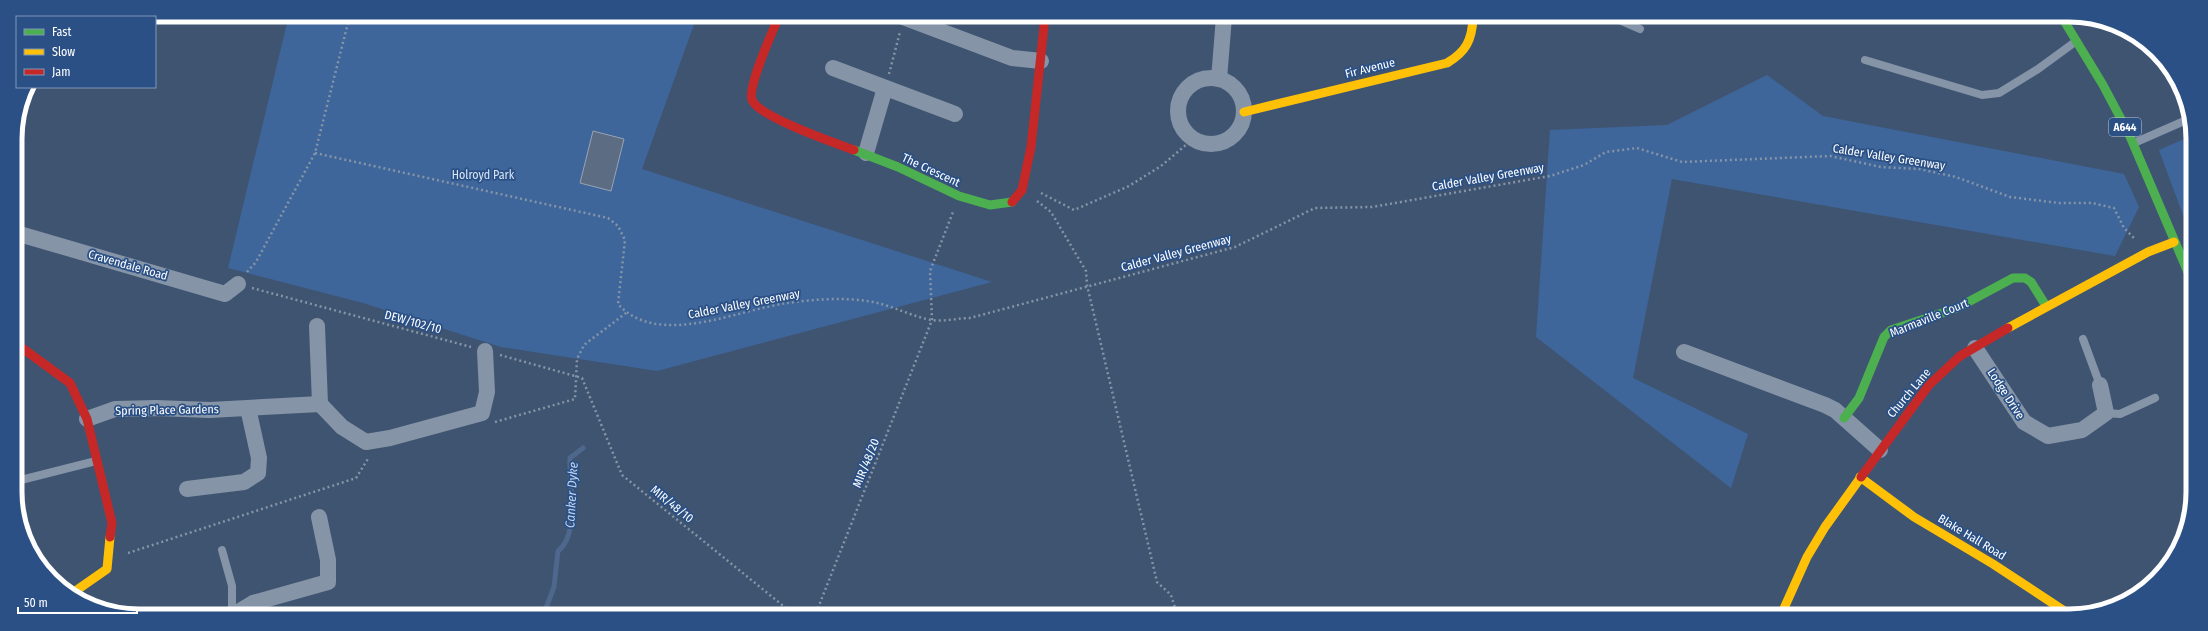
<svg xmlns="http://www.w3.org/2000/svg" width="2208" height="631" font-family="'Fira Sans Condensed',sans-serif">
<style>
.green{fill:#3e669b}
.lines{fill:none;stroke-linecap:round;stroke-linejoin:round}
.stream{stroke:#4e678d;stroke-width:5}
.building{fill:#5c6c83;stroke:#99a4b5}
.path{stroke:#8594a7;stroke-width:2.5;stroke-dasharray:2 3;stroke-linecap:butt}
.lane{stroke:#8594a7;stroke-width:8}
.street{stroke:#8594a7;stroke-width:16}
.fast{stroke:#4caf50;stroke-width:9}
.slow{stroke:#ffc107;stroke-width:9}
.jam{stroke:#c62828;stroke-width:9}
.labels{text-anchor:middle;stroke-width:3.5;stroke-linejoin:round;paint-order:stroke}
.shield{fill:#2a5086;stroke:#bfcadb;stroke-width:1}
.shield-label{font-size:11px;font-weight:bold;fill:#fff}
.street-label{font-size:12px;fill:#fff;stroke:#2a5086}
.park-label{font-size:12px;fill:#d8e5f6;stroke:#2a5086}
.water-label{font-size:13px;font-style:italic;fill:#c1d5ef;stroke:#2a5086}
.rim{fill:none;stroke:#fff;stroke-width:5}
</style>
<rect width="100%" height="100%" fill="#3f5471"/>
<g class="green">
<polygon points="289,15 697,16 642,169 992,282 657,371 501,347 363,303 228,268"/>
<polygon points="1767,75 1823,116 2124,174 2139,207 2115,256 1672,179 1633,378 1748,434 1731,488 1536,337 1550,130 1667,125"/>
<polygon points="2191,136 2190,234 2159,150"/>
</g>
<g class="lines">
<path class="stream" d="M544,613L554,587L558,551C580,534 569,484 570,458L583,448"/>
</g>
<polygon class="building" points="593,131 624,139 611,191 580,183"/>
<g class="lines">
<g class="path">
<polyline points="889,74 900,32"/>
<path d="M315,153L608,218L618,226L625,240L618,304C658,349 739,309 788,303C815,299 846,297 873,302C893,306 911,316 931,320C943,322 958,318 970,318L1235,247L1315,208L1372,207L1550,176L1584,165L1606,152L1637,148L1682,162L1830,156L1881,167L1919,169L1956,177L2010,197L2059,203H2092L2114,208L2124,228L2134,238"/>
<polyline points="1041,193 1074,210 1129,186 1161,166 1193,139"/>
<polyline points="1037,201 1051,212 1086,271 1087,285 1157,582 1171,595 1177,614"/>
<polyline points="247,272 256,262 315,153 350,15"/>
<polyline points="252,288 471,347"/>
<polyline points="500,355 582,378 622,475 792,613"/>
<polyline points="495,422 575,399 577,359 584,345 626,313"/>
<polyline points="128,553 356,478 369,457"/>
<polyline points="816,613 932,320 930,271 953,212"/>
</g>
<g class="lane">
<polyline points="1615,18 1640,29"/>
<polyline points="1865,60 1982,95 1999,93 2038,69 2075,42"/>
<polyline points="2134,143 2191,118"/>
<polyline points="2083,339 2100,385"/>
<polyline points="2106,413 2120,414 2155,398"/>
<polyline points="17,481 96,461"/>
<polyline points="222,550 232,586 232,612"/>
</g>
<g class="street">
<polyline points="903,17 1012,58 1041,61"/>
<polyline points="833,68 955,114"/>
<circle cx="1211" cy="111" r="33"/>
<polyline points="1219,79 1224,17"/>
<polyline points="866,153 885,88"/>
<polyline points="16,233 225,294 238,284"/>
<polyline points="317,326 320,404"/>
<polyline points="1975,348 2024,422 2048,436 2082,430 2106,413 2100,385"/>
<polyline points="1684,352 1825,405 1835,410 1880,450"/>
<polyline points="320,404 342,427 366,442 390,438 482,413 487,392 485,351"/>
<polyline points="87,419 115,409 156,408 210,410 320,404"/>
<polyline points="187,489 244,482 258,473 259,458 248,408"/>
<polyline points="238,612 253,603 328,582 328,560 319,517"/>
</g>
<g class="fast">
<polyline points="2063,19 2103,85 2129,134 2190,277"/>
<polyline points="854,150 898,167 959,196 990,205 1012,202"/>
<polyline points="1844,418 1859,398 1884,337 1891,330 1957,308 2013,278 2025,278 2031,282 2046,306"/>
</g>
<g class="slow">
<path d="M1244,112L1447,63C1466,52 1472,40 1473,18"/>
<polyline points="2008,328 2148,252 2174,242"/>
<polyline points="1860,477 1914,517 1993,564 2072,616"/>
<polyline points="74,592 107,569 110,537"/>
<polyline points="1781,615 1807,557 1825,527 1861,477"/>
</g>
<g class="jam">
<path d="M779,16C773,31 747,87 752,100C759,117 835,143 854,150"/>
<polyline points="1012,202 1022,190 1031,147 1045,17"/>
<polyline points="18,345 70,383 87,419 112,523 110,537"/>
<polyline points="1861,477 1929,385 1960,356 2008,328"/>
</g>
</g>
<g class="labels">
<rect class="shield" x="2109" y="118" width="32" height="18" rx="3"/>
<g class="shield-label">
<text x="2125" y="131">A644</text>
</g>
<g class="street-label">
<text transform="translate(1370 68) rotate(-14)" y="4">Fir Avenue</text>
<text transform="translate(1889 157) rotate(9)" y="4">Calder Valley Greenway</text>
<text transform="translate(931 170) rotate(25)" y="4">The Crescent</text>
<text transform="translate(1488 177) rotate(-10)" y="4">Calder Valley Greenway</text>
<text transform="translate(1176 253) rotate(-15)" y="4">Calder Valley Greenway</text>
<text transform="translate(128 265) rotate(16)" y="4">Cravendale Road</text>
<text transform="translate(744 304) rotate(-11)" y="4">Calder Valley Greenway</text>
<text transform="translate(1929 318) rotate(-22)" y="4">Marmaville Court</text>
<text transform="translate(413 322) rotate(15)" y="4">DEW/102/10</text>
<text transform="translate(1909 393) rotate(-50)" y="4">Church Lane</text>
<text transform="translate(2006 394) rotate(57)" y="4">Lodge Drive</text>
<text transform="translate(167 410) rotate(-1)" y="4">Spring Place Gardens</text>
<text transform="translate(866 463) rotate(-68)" y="4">MIR/48/20</text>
<text transform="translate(672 504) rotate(39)" y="4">MIR/48/10</text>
<text transform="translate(1972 537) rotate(31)" y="4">Blake Hall Road</text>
</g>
<g class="park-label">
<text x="483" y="179">Holroyd Park</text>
</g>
<g class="water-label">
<text transform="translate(571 495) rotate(-87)" y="5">Canker Dyke</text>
</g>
</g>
<path d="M0 0H2208V631H0ZM139 22H2069A117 117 0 0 1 2186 139V492A117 117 0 0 1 2069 609H139A117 117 0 0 1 22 492V139A117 117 0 0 1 139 22Z" fill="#2a5086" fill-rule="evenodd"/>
<path class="rim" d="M139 22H2069A117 117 0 0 1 2186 139V492A117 117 0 0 1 2069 609H139A117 117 0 0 1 22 492V139A117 117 0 0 1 139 22Z"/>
<rect x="16" y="16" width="140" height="72" fill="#2a5086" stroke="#7f96b6"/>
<rect x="24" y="29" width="20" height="6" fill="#4caf50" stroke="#7f96b6"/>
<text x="52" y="36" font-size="12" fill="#ffffff">Fast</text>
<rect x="24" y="49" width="20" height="6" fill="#ffc107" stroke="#7f96b6"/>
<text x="52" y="56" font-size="12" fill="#ffffff">Slow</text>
<rect x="24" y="69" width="20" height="6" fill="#c62828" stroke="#7f96b6"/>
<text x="52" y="76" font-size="12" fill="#ffffff">Jam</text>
<path d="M18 607v6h119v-6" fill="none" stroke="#ffffff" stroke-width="2"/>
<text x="24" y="607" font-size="12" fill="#ffffff" stroke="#2a5086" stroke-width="3" paint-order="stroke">50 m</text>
</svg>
